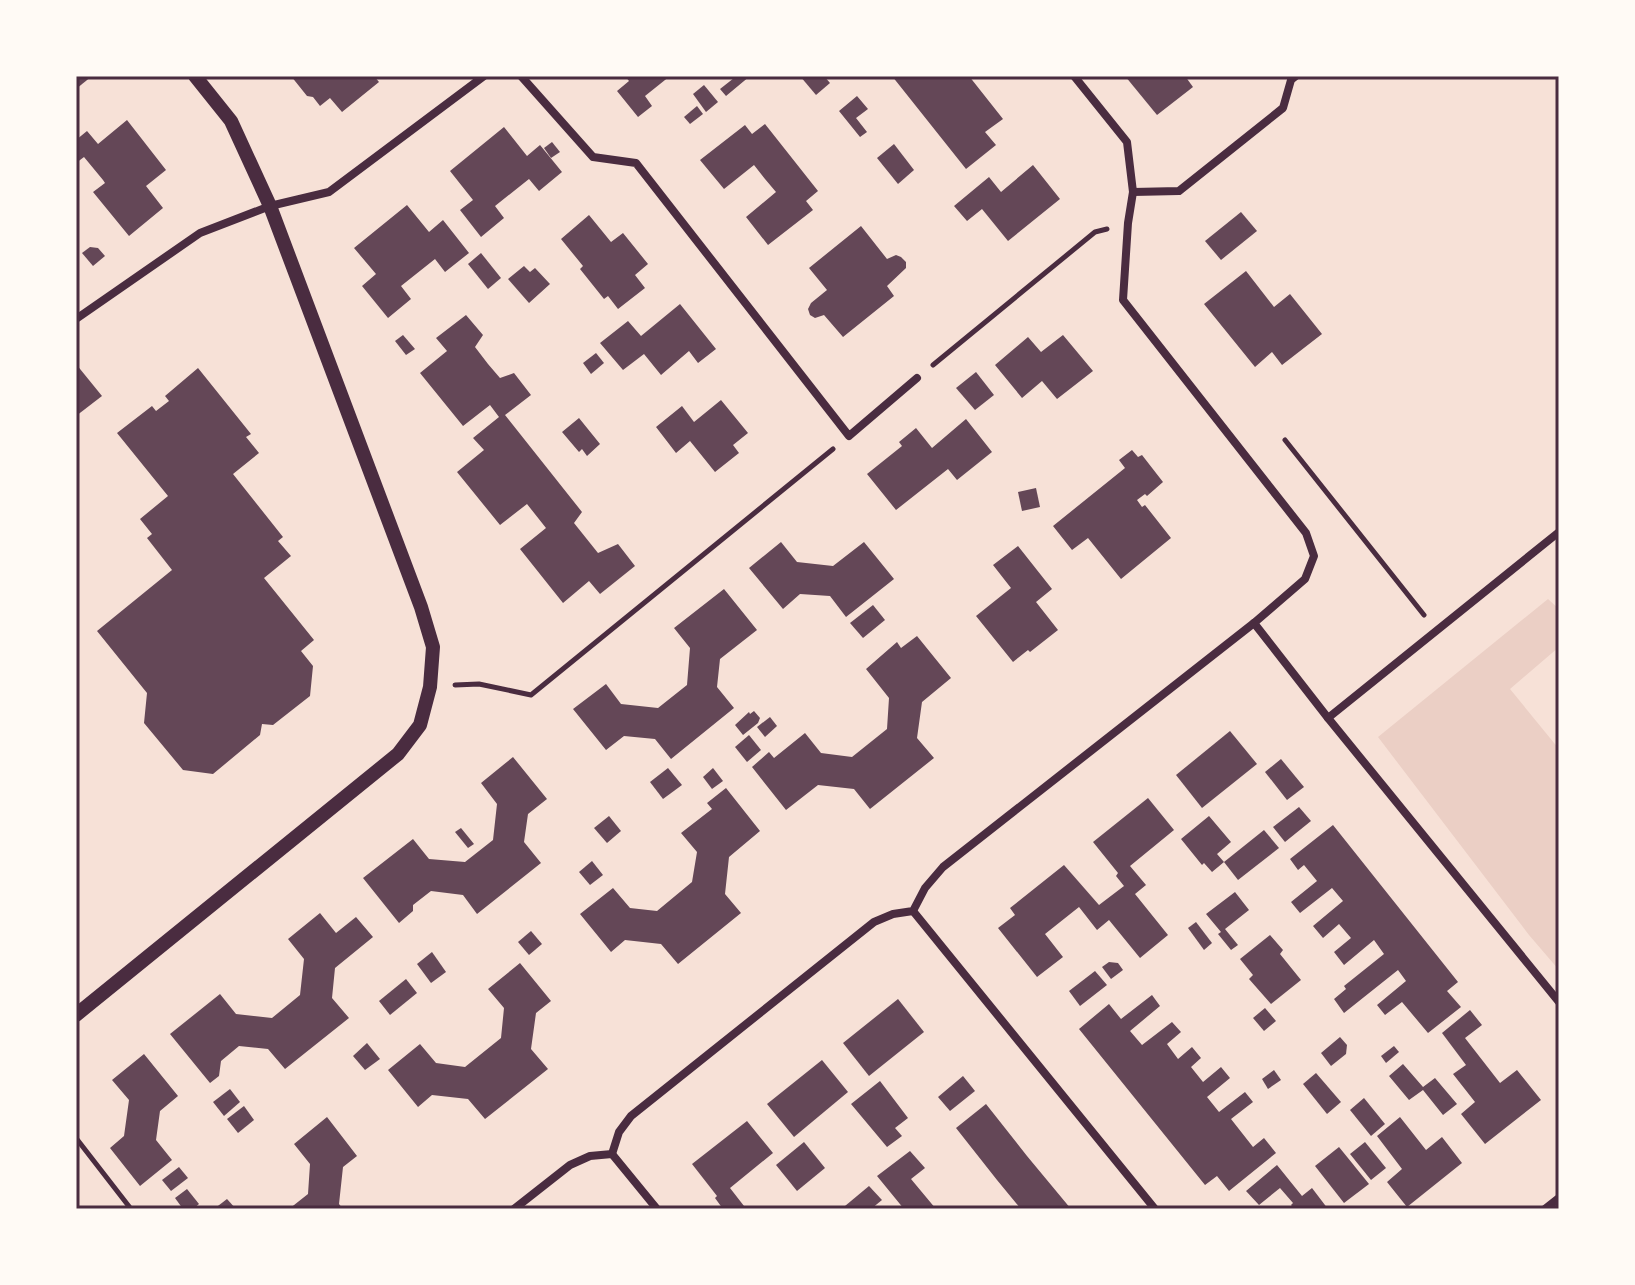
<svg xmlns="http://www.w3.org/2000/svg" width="1635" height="1285" font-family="'Zilla Slab',serif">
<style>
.green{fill:#ebcfc5}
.building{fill:#644757}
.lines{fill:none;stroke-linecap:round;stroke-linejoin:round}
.path{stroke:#4a2c40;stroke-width:5}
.minor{stroke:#4a2c40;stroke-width:8}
.tertiary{stroke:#4a2c40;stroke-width:14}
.neatline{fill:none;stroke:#4a2c40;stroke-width:3}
</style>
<rect width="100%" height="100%" fill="#f7e1d7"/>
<polygon class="green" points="1548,599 1559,609 1559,647 1510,689 1559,749 1559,970 1529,935 1378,737"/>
<g class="building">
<polygon points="76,76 92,76 76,89"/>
<polygon points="291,76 374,76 379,82 342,112 330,98 320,106 313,97 307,96"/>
<polygon points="625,76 670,76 645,96 652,106 638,117 617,91 629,81"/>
<polygon points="732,76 750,76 726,96 720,89 734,78"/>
<polygon points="800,76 824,76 830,83 816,95"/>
<polygon points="892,76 969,76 1003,119 985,132 996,145 966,169"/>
<polygon points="1125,76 1185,76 1193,87 1157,115"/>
<polygon points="704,85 718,102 706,112 693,94"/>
<polygon points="857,96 868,109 856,118 867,132 860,137 839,111"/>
<polygon points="697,106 703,114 690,124 684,117"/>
<polygon points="127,120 166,170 146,186 163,208 129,236 93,192 105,183 103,180 84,157 76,163 76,140 87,131 98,144"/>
<polygon points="765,124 818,191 806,201 813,210 768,245 746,217 776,192 765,179 754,165 724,189 700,160 745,125 752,134"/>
<polygon points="504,127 527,156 540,145 562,172 539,191 529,179 495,206 504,218 481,237 460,210 473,200 450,171"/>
<polygon points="552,142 560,152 551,158 544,148"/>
<polygon points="894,144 914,170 898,184 877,158"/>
<polygon points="1033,165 1060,199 1008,241 982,209 967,221 954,206 989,177 1001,192"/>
<polygon points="407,205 429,232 443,220 469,253 445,272 435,259 401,286 411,299 388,318 362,286 376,274 354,248"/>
<polygon points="1241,212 1257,231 1221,260 1205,241"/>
<polygon points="589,215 611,242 623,233 648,264 635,275 645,288 618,309 608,296 604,299 580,269 583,266 561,239"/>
<polygon points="861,226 887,259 896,255 901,257 906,262 906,268 887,286 894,296 843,337 824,315 815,318 810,315 808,309 811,303 827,290 809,268"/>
<polygon points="90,247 98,248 105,256 93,266 82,253"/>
<polygon points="481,253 501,278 488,289 468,264"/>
<polygon points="524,266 530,272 535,268 550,284 529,303 508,279"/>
<polygon points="1246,271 1274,307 1290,294 1322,334 1282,365 1272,352 1255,367 1204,304"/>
<polygon points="680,304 716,349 698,363 689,351 661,375 644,354 623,370 600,343 628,321 641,336"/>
<polygon points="466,315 483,335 475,347 488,364 500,378 514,373 531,395 505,415 582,512 574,523 598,553 618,544 635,566 600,594 589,581 563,603 520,549 546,528 527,504 500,525 457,472 484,450 473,438 499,417 490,405 463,426 420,373 447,351 436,338"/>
<polygon points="403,335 415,349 406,355 395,341"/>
<polygon points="1063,335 1093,371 1057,399 1042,381 1022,398 995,365 1028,337 1041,352"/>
<polygon points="596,353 604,363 591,374 583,363"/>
<polygon points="76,364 102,396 76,416"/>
<polygon points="198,368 251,434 246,437 259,453 233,474 283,537 278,541 291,556 264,578 314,640 301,651 313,666 310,696 273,725 262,724 260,735 213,774 183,770 144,723 147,693 97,631 172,570 147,538 152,534 140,519 168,496 117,433 152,406 156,411 169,401 165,396"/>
<polygon points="976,372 994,395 975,410 956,388"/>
<polygon points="721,400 748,433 733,445 739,453 715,472 690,441 676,453 656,427 682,406 694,422"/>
<polygon points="579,418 600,444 587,456 582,449 579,452 562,432"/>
<polygon points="966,419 992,452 957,480 948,469 896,510 867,474 902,446 899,442 916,428 932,448"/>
<polygon points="1132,450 1138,457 1142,455 1163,482 1147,496 1145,494 1137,500 1142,507 1145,505 1171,538 1121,579 1088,538 1072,550 1053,526 1125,468 1119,460"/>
<polygon points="1036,488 1040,507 1022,511 1018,492"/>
<polygon points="781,542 797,562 833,566 864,542 894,579 846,617 830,596 800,594 783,609 749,568"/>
<polygon points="1018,546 1052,589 1036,602 1058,630 1030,652 1028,650 1013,662 976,616 1011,588 993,565"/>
<polygon points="724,589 757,630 720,659 717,687 734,708 671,759 655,739 624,736 606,750 573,709 606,684 621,704 658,708 687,685 690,648 674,628"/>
<polygon points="873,605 885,620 863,638 850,623"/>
<polygon points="917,636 951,678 922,702 917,738 934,758 870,809 854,789 818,785 786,810 752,767 769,752 774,758 805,733 821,753 852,757 887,729 889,698 866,669 897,642 901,648"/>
<polygon points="754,711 760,718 758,723 743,735 735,725 749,712 750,714"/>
<polygon points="770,717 777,726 765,737 757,727"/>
<polygon points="1230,731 1257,764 1202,808 1176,775"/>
<polygon points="749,735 761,750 747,762 735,747"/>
<polygon points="513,757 547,799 528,814 524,842 541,863 477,914 463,895 431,891 413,905 413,911 399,923 363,878 413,839 429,859 465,862 493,840 497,804 481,783"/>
<polygon points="1281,759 1304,787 1287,800 1265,772"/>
<polygon points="668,768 682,785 663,799 650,782"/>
<polygon points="713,768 723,781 712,789 703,777"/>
<polygon points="726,788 760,831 729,857 725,894 741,913 678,964 661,944 625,940 611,952 580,914 613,888 630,908 657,911 692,882 697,852 681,833 712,809 707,803"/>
<polygon points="1148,798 1174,830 1130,866 1146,885 1135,894 1168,935 1140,958 1109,920 1097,930 1079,907 1045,934 1063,957 1037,977 998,928 1015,915 1010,908 1064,865 1099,905 1124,886 1116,876 1118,873 1093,842"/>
<polygon points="1299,807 1311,821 1285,842 1273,827"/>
<polygon points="609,816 621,831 607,843 594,828"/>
<polygon points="1209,816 1231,842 1217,854 1224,862 1212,872 1204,863 1202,865 1181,839"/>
<polygon points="1333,825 1458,982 1447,991 1461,1007 1428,1033 1402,1002 1385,1015 1377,1005 1406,981 1398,970 1344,1013 1334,999 1346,989 1344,986 1384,954 1374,940 1344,965 1334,952 1351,938 1339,924 1323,938 1313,926 1343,901 1332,888 1300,913 1291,902 1317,881 1304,865 1298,870 1290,859"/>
<polygon points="461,828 474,844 468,848 455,832"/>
<polygon points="1264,830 1279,848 1238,880 1224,862"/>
<polygon points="592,861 603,875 590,885 579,872"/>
<polygon points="1235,892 1249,910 1225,929 1238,945 1231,950 1218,934 1221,932 1206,914"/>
<polygon points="320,913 336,933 356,917 373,937 335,968 332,998 349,1018 285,1069 268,1049 239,1046 221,1061 219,1076 210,1083 170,1034 220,994 236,1014 272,1018 300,995 304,959 288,939"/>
<polygon points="1196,922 1212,943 1204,950 1188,928"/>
<polygon points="531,931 542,944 529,955 518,942"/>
<polygon points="1270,935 1283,950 1280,954 1301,980 1271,1004 1249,979 1253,975 1240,959"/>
<polygon points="432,952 446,972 431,983 417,964"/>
<polygon points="1109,962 1118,963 1123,970 1111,979 1102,967"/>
<polygon points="520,963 551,1001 536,1013 531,1049 548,1069 485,1119 468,1099 432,1095 418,1107 388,1070 420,1044 436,1063 465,1067 501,1038 504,1008 488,989"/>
<polygon points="1095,971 1107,985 1080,1006 1069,991"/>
<polygon points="406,979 417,993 390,1015 379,1001"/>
<polygon points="1152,995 1160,1006 1130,1031 1142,1045 1172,1022 1181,1032 1167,1044 1178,1059 1192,1047 1201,1058 1191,1067 1203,1082 1221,1067 1230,1078 1207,1097 1219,1112 1245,1092 1253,1102 1231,1119 1253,1147 1264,1138 1276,1153 1229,1191 1217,1176 1205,1185 1079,1029 1109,1004 1121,1019"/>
<polygon points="898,999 924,1032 869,1076 843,1043"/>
<polygon points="1265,1008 1276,1021 1264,1031 1253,1018"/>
<polygon points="1470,1010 1482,1025 1465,1038 1500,1083 1517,1070 1541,1100 1485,1144 1461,1114 1475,1102 1453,1074 1466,1065 1442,1033"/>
<polygon points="1340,1037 1347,1045 1346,1054 1331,1066 1321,1053"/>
<polygon points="367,1043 380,1059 365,1070 353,1056"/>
<polygon points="1394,1046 1399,1052 1386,1063 1381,1056"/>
<polygon points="144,1054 178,1096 160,1111 156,1140 172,1160 140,1186 110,1148 124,1136 129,1100 112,1080"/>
<polygon points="822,1060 848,1092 794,1137 767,1104"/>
<polygon points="1403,1064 1423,1087 1435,1078 1457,1104 1443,1115 1423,1090 1409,1100 1389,1076"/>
<polygon points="1274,1070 1281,1080 1268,1089 1262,1079"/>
<polygon points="1316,1073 1341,1102 1327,1114 1303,1084"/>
<polygon points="963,1076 975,1091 950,1111 938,1097"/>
<polygon points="880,1081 908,1118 895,1128 902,1136 887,1147 851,1104"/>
<polygon points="230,1089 240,1102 224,1116 213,1102"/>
<polygon points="1364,1098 1385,1124 1371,1136 1350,1110"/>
<polygon points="986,1104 1027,1156 1071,1209 1021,1209 997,1180 956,1128"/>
<polygon points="244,1106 254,1120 238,1133 227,1119"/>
<polygon points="327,1117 357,1156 343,1167 339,1204 343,1209 289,1209 308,1194 310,1164 294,1144"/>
<polygon points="1400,1117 1426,1150 1442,1137 1462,1163 1407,1207 1387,1182 1402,1169 1377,1136"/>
<polygon points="747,1121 773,1153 730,1188 744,1206 740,1209 723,1209 715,1198 717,1196 692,1164"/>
<polygon points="804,1142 825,1168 797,1191 776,1165"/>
<polygon points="1365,1142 1386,1168 1371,1180 1350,1154"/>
<polygon points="1339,1147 1369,1184 1344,1203 1315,1166"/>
<polygon points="910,1151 925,1168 911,1179 936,1209 904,1209 877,1176"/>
<polygon points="1277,1165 1302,1196 1312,1188 1328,1209 1294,1209 1291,1205 1293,1203 1280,1188 1259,1205 1246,1191"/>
<polygon points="179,1167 188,1178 171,1191 162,1180"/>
<polygon points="869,1186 882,1200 871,1209 848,1209 845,1206"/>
<polygon points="187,1189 199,1204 193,1209 183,1209 175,1198"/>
<polygon points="227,1199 236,1209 214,1209"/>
</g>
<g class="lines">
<g class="path">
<polyline points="933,365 1095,232 1107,229"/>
<polyline points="1285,440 1424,615"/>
<polyline points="455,685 479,684 531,695 833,449"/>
<polyline points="76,1138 131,1209"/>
</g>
<g class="minor">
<polyline points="521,76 593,157 636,163 849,436 917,378"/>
<polyline points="1074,76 1127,142 1133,192 1179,191 1283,108 1291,80 1296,76"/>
<polyline points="76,319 200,233 270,206 329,192 484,76"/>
<polyline points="1254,623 1328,718 1559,1002"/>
<polyline points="1328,718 1559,532"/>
<polyline points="913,911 1155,1209"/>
<polyline points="612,1154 657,1209"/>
<polyline points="514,1209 570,1165 590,1156 612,1154 619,1132 631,1116 874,922 893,914 913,911 925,888 943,867 1254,623 1305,579 1314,556 1306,533 1123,300 1128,223 1133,192"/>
<polyline points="1545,1209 1559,1198"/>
</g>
<polyline class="tertiary" points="76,1015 398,754 420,725 430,687 433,647 421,607 270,206 231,121 195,76"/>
</g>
<rect width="1635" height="1285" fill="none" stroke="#fffaf5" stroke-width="156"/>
<rect x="78" y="78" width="1479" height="1129" class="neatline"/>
</svg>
